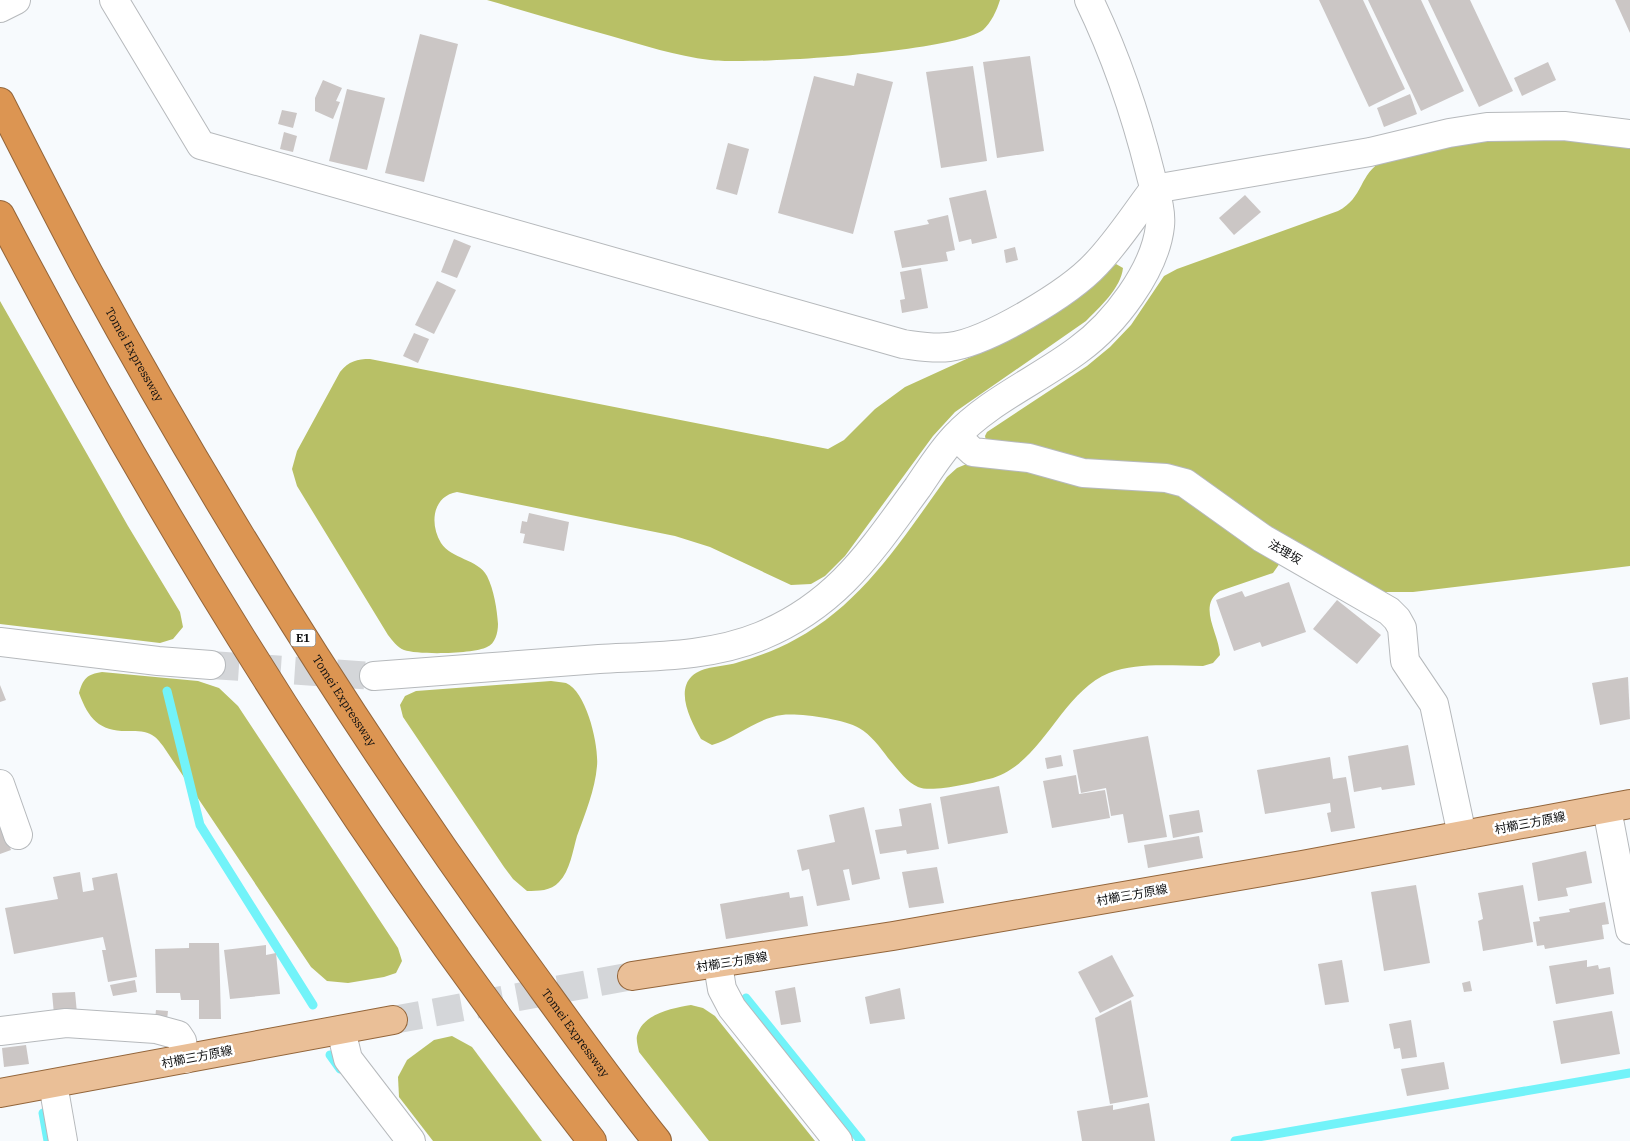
<svg xmlns="http://www.w3.org/2000/svg" width="1630" height="1141" font-family="'IBM Plex Serif','Noto Sans JP',serif">
<style>
.forest{fill:#b8c066}
.lines{fill:none;stroke-linecap:round;stroke-linejoin:round}
.stream{stroke:#72f3f9;stroke-width:9}
.building{fill:#cbc6c5}
.minor-tunnel{stroke:#d4d6d9;stroke-width:28;stroke-dasharray:28 14;stroke-linecap:butt}
.major-tunnel{stroke:#d4d6d9;stroke-width:28;stroke-dasharray:28 14;stroke-linecap:butt}
.minor-casing{stroke:#b6b9bc;stroke-width:30}
.major-casing{stroke:#93653a;stroke-width:30}
.highway-casing{stroke:#93653a;stroke-width:30}
.minor{stroke:#fff;stroke-width:28}
.major{stroke:#eabf97;stroke-width:28}
.highway{stroke:#dc9552;stroke-width:28}
.labels{text-anchor:middle;stroke-width:5;stroke-linejoin:round;paint-order:stroke}
.shield{fill:#fff;stroke:#555656;stroke-width:1}
.shield-label{font-size:11px;font-weight:bold;fill:#0c0d0e}
.street-label{font-size:12px;fill:#0c0d0e;stroke:#fff}
</style>
<rect width="100%" height="100%" fill="#f7fafd"/>
<g class="forest">
<path d="M487,0H1000C997,10 991,23 983,30C954,52 751,65 710,60C676,56 643,45 611,36C569,24 528,12 487,0Z"/>
<path d="M1526,136L1630,145V566L1413,592H1379L1254,523L1098,465L986,441L985,436L987,432L1087,366L1110,347L1131,325L1164,276L1177,269L1338,211C1364,198 1359,173 1383,161L1451,144Z"/>
<path d="M1116,264L1123,268C1121,288 1099,308 1086,321L955,412L933,436L845,556L825,576L811,584L791,585L710,547L675,536L457,492C433,496 429,523 441,543C451,559 478,559 487,576C494,590 497,609 498,624C498,633 495,644 487,647C474,654 418,655 404,650C398,648 392,640 388,635L297,486L292,469L297,451L340,372C349,361 357,359 370,359L828,449L844,440L875,409L905,387L997,345L1063,307L1085,292Z"/>
<polygon points="0,301 128,526 180,612 183,627 173,639 160,643 0,624"/>
<path d="M969,463L1173,488L1280,563L1273,573L1220,591C1197,606 1219,633 1220,655L1213,663L1203,666C1172,666 1138,662 1109,673C1060,693 1041,767 989,779C973,783 931,793 918,787C905,781 897,768 888,758C880,747 871,735 859,728C843,719 800,713 782,715C757,718 736,738 712,745L701,739C692,723 675,692 692,676C703,666 722,667 736,663C756,657 777,650 796,639C863,603 903,538 947,477L957,468Z"/>
<path d="M102,672L198,681L219,688L238,706L398,948L402,961L396,973L384,977L348,983L327,981L311,967L163,746C160,742 156,737 152,735C146,731 137,731 130,731C100,732 89,720 79,693C83,679 87,674 102,672Z"/>
<path d="M551,681C556,682 562,682 566,683C587,692 599,746 597,766C595,790 585,814 577,836C573,850 570,871 559,882C551,891 538,891 527,891L513,879L504,867L403,717L400,705L405,696L416,691Z"/>
<path d="M691,1005L703,1008L715,1016L815,1141H709L639,1052C638,1047 636,1040 637,1036C642,1014 672,1008 691,1005Z"/>
<polygon points="452,1036 472,1047 542,1141 433,1141 399,1097 398,1077 407,1060 434,1040"/>
</g>
<g class="lines">
<g class="stream">
<polyline points="167,691 200,825 313,1005"/>
<polyline points="746,998 861,1141"/>
<polyline points="330,1055 340,1069"/>
<polyline points="43,1113 48,1141"/>
<polyline points="1235,1141 1630,1073"/>
</g>
</g>
<g class="building">
<polygon points="1319,0 1363,0 1405,89 1369,107"/>
<polygon points="1368,0 1421,0 1464,91 1421,111"/>
<polygon points="1428,0 1470,0 1513,91 1479,107"/>
<polygon points="1615,0 1630,0 1630,33"/>
<polygon points="420,34 458,44 424,182 385,173"/>
<polygon points="1030,56 1044,151 997,158 983,62"/>
<polygon points="1548,62 1556,80 1522,96 1514,78"/>
<polygon points="973,66 987,161 941,168 926,72"/>
<polygon points="857,73 893,82 853,234 778,213 814,76 854,86"/>
<polygon points="323,80 342,88 336,101 340,102 333,119 315,111 315,98"/>
<polygon points="347,89 385,98 367,170 329,161"/>
<polygon points="1410,94 1417,114 1384,127 1377,108"/>
<polygon points="282,110 297,113 293,128 278,124"/>
<polygon points="284,132 297,136 293,152 280,149"/>
<polygon points="728,143 749,149 737,195 716,189"/>
<polygon points="986,190 997,238 972,244 971,239 959,242 949,198"/>
<polygon points="1245,195 1261,212 1234,235 1219,218"/>
<polygon points="948,215 955,250 946,252 948,261 902,268 894,231 929,224 927,220"/>
<polygon points="454,239 471,246 457,278 441,272"/>
<polygon points="1015,247 1018,260 1006,263 1004,250"/>
<polygon points="921,268 928,308 902,313 900,300 905,299 900,272"/>
<polygon points="437,281 456,290 434,334 415,325"/>
<polygon points="414,333 429,339 418,363 403,356"/>
<polygon points="529,513 569,522 564,551 523,543 525,534 520,533 522,521 527,522"/>
<polygon points="1289,582 1306,632 1262,647 1260,642 1234,651 1216,600 1242,591 1245,597"/>
<polygon points="1337,600 1381,635 1357,664 1313,629"/>
<polygon points="1628,677 1630,719 1600,725 1592,683"/>
<polygon points="0,685 6,700 0,702"/>
<polygon points="1148,736 1167,837 1128,843 1123,814 1111,816 1106,788 1081,793 1073,750"/>
<polygon points="1408,745 1415,785 1382,790 1381,787 1354,792 1348,756"/>
<polygon points="1061,755 1063,766 1047,769 1045,758"/>
<polygon points="1330,757 1333,779 1346,777 1355,828 1331,832 1327,813 1331,812 1330,803 1265,814 1257,770"/>
<polygon points="1076,775 1079,794 1105,790 1110,818 1052,828 1043,781"/>
<polygon points="999,786 1008,833 948,844 940,797"/>
<polygon points="931,803 939,849 907,854 906,850 880,854 875,830 902,826 899,809"/>
<polygon points="864,807 880,879 852,885 849,869 843,870 850,900 817,906 809,869 802,871 797,850 835,842 829,815"/>
<polygon points="1199,810 1203,832 1173,838 1169,815"/>
<polygon points="0,819 11,850 0,854"/>
<polygon points="1199,836 1203,858 1148,868 1144,845"/>
<polygon points="1586,851 1592,883 1566,888 1568,896 1538,901 1532,863"/>
<polygon points="937,867 944,903 909,908 902,872"/>
<polygon points="80,872 83,892 94,890 92,878 117,873 137,977 108,982 102,950 106,950 103,937 14,954 5,908 58,899 53,877"/>
<polygon points="1416,885 1430,963 1384,971 1371,892"/>
<polygon points="1523,885 1533,942 1483,951 1478,921 1483,919 1478,893"/>
<polygon points="789,892 790,898 803,896 808,926 726,939 720,904"/>
<polygon points="1605,902 1609,924 1602,925 1604,939 1545,949 1544,945 1537,946 1533,922 1540,921 1539,917 1570,912 1569,909"/>
<polygon points="189,943 219,943 221,1019 199,1019 199,1000 181,1000 180,993 156,993 155,949 189,948"/>
<polygon points="266,945 266,955 276,953 280,994 230,999 224,950"/>
<polygon points="1112,955 1134,996 1100,1013 1078,972"/>
<polygon points="1342,960 1349,1002 1325,1005 1318,964"/>
<polygon points="1587,960 1587,967 1598,965 1599,969 1610,967 1614,994 1556,1004 1549,966"/>
<polygon points="135,980 137,992 113,996 110,985"/>
<polygon points="1470,981 1472,991 1464,992 1462,983"/>
<polygon points="795,987 801,1022 781,1025 775,991"/>
<polygon points="900,988 905,1019 870,1024 865,997"/>
<polygon points="75,992 77,1013 54,1014 52,993"/>
<polygon points="1131,1000 1148,1097 1110,1104 1095,1018"/>
<polygon points="156,1010 168,1011 167,1020 155,1019"/>
<polygon points="1612,1011 1620,1054 1561,1064 1553,1021"/>
<polygon points="1411,1020 1417,1057 1402,1059 1400,1048 1394,1049 1389,1024"/>
<polygon points="26,1045 29,1064 4,1067 2,1048"/>
<polygon points="1444,1062 1449,1089 1407,1096 1401,1069"/>
<polygon points="1149,1103 1155,1141 1082,1141 1077,1111 1113,1105 1113,1110"/>
</g>
<g class="lines">
<polyline class="minor-tunnel" points="211,665 374,676"/>
<polyline class="major-tunnel" points="393,1020 632,976"/>
<defs>
<g id="minor">
<path d="M114,0L201,145L903,344C918,346 933,349 949,347C988,342 1069,293 1096,264C1118,241 1135,214 1154,189L1370,152L1449,133L1487,127L1564,126L1630,134"/>
<polyline points="0,8 16,0"/>
<polyline points="956,436 973,452 1029,458 1083,473 1166,478 1185,483 1262,538 1389,611 1397,619 1402,628 1405,661 1434,704 1462,835"/>
<polyline points="0,642 158,661 211,665"/>
<path d="M374,676C449,670 524,665 599,659C653,656 710,657 761,636C838,604 871,551 918,487C929,471 940,453 954,438C988,401 1038,380 1078,350C1114,324 1155,271 1160,226C1162,208 1154,189 1150,172C1135,112 1116,56 1089,0"/>
<polyline points="0,784 18,835"/>
<polyline points="1607,809 1630,930"/>
<polyline points="718,965 722,989 732,1008 838,1141"/>
<polyline points="341,1030 348,1059 411,1141"/>
<polyline points="0,1031 66,1023 156,1029 178,1035 182,1041 185,1059"/>
<polyline points="53,1084 63,1141"/>
</g>
<g id="major">
<polyline points="632,976 893,936 1302,865 1630,804"/>
<polyline points="0,1093 393,1020"/>
</g>
<g id="highway">
<path id="s1" d="M0,102C29,159 58,216 88,272C220,513 366,746 528,968C570,1026 612,1085 657,1141"/>
<path d="M0,215C169,538 367,854 592,1141"/>
</g>
</defs>
<use href="#minor" class="minor-casing"/>
<use href="#major" class="major-casing"/>
<use href="#highway" class="highway-casing"/>
<use href="#minor" class="minor"/>
<use href="#major" class="major"/>
<use href="#highway" class="highway"/>
</g>
<g class="labels">
<rect class="shield" x="290.5" y="629.5" width="25" height="17" rx="4"/>
<g class="shield-label">
<text x="303" y="642">E1</text>
</g>
<g class="street-label">
<text dy="4" stroke="none"><textPath href="#s1" startOffset="286">Tomei Expressway</textPath></text>
<text transform="translate(1285 552) rotate(30)" y="4">法理坂</text>
<text dy="4" stroke="none"><textPath href="#s1" startOffset="691">Tomei Expressway</textPath></text>
<text transform="translate(1530 823) rotate(-11)" y="4">村櫛三方原線</text>
<text transform="translate(1132 895) rotate(-10)" y="4">村櫛三方原線</text>
<text transform="translate(732 962) rotate(-9)" y="4">村櫛三方原線</text>
<text dy="4" stroke="none"><textPath href="#s1" startOffset="1096">Tomei Expressway</textPath></text>
<text transform="translate(197 1057) rotate(-11)" y="4">村櫛三方原線</text>
</g>
</g>
</svg>
